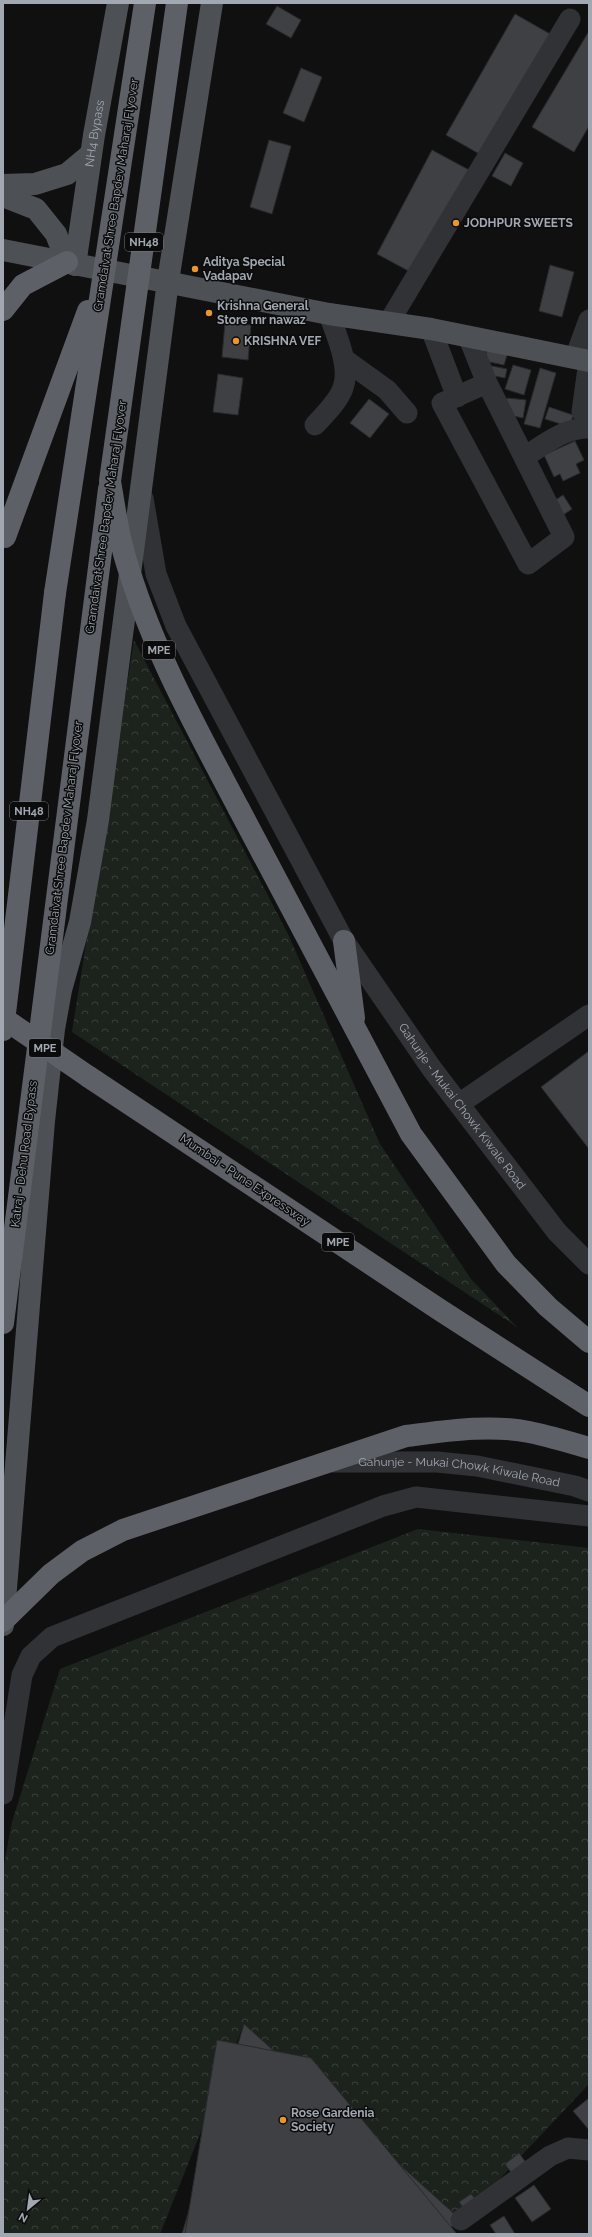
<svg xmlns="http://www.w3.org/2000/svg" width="592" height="2237" font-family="Raleway,sans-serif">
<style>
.forest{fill:url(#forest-crowns)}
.building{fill:#3f4044;stroke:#2a2a2d}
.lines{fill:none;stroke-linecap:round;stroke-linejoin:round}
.minor{stroke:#313236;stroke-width:21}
.major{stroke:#4d5055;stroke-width:22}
.highway{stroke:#5d6167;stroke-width:22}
.highway-bridge{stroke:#5d6167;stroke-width:22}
.poi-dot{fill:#e99530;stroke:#0b0b0c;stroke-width:1.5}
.labels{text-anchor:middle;stroke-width:3;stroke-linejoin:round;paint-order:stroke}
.shield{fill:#0b0b0c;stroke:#747980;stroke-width:1}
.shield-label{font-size:11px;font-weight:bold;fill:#a1a8b1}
.street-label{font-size:12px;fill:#a1a8b1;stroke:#0b0b0c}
.poi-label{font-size:12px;font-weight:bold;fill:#a1a8b1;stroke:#0b0b0c;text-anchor:start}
</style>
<defs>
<pattern id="forest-crowns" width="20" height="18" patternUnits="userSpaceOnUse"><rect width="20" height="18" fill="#1c231c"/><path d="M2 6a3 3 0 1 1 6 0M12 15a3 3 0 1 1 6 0" fill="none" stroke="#3a403b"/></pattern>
</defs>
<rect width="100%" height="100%" fill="#101011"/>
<g class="forest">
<polygon points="134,640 288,934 380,1144 471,1279 517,1327 72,1032"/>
<polygon points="418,1529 589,1548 589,2084 461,2220 244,2024 160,2234 3,2234 3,1870 12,1822 60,1669"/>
</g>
<g class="building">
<polygon points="277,6 301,20 291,38 266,24"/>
<polygon points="515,14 552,35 483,156 446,135"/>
<polygon points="589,31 589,126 574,152 532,127"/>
<polygon points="301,68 322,77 304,122 283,113"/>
<polygon points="269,140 291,146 272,214 250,207"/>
<polygon points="432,150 471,171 416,275 377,254"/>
<polygon points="505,153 523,163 511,186 492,176"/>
<polygon points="550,265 574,272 562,317 539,311"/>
<polygon points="225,323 251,325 248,360 222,357"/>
<polygon points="487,350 507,355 504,365 485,361"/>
<polygon points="487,365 507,369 505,378 485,374"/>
<polygon points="513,365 531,370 524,395 505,389"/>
<polygon points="540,368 556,373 540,428 524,424"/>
<polygon points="218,374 243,378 238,415 213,412"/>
<polygon points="507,398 526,400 523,418 504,414"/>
<polygon points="369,399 389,414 370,438 350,423"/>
<polygon points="549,407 573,415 570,427 545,419"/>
<polygon points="575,441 584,460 576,464 580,473 563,481 560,474 554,477 544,455"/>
<polygon points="563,495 572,509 560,517 551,503"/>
<polygon points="589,1051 589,1149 541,1087"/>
<polygon points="244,2024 461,2220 442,2234 182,2234"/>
<polygon points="217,2040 311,2058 457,2234 185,2234"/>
<polygon points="589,2098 589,2130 573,2111"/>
<polygon points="519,2153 527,2164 513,2175 505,2164"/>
<polygon points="534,2185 551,2209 532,2222 515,2198"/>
<polygon points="471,2194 478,2202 466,2211 459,2202"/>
<polygon points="504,2216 515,2234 496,2234 490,2225"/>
</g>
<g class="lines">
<g class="minor">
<polyline points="389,322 570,19"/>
<polyline points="431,329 457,397"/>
<polyline points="469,338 487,383 564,537 528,564 442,403 487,383"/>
<polyline points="575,358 589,320"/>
<polyline points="344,359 387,390 407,413"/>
<polyline points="582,412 589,361"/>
<path d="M315,425C324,415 338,402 343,388C351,367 336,334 329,314"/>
<path d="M532,452C550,440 567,428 589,428"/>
<path id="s1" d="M143,498L156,574L176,626L344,941L432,1069L557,1232L589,1264"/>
<polyline points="459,1104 589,1015"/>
<path id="s2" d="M333,1462H437L477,1466L575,1486L589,1491"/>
<polyline points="3,1794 22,1675 31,1656 52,1637 383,1506 416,1497 589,1516"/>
<polyline points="461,2220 550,2156 568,2148 589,2150"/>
</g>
<g class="major">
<polyline points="3,185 35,184 67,174 91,154"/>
<polyline points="3,196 36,209 56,234 67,262"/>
<polyline points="3,250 329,314 431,329 589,361"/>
<path id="s3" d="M75,265L94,135L118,3"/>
<polyline points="3,1625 44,1121 54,1029 61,990 80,922 98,820 168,281 212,3"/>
</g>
<g class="highway">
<polyline points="105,266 145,3"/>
<polyline points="3,310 23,285 67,262"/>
<polyline points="239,809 411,1134 506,1264 548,1307 589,1342"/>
<polyline points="344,941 354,1018"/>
<polyline points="3,1030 55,593"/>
<polyline points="89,1077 440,1310 589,1406"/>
<polyline points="3,1323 109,489"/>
<path d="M3,1621L51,1574L82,1551L123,1530L406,1436C446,1431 489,1424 529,1432C549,1436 569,1442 589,1448"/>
</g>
<g class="highway-bridge">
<path d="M177,3L110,481C115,511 119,541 129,570C155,654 198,731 239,809"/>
<polyline points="5,537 88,311"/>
<polyline points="55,593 105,266"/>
<polyline points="3,1018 89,1077"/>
</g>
</g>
<g class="poi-dot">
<circle cx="456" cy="223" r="4"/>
<circle cx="195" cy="269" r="4"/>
<circle cx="209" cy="313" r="4"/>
<circle cx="236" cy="341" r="4"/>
<circle cx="283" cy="2120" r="4"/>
</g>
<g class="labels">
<g class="shield">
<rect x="125" y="233" width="38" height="18" rx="3"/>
<rect x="143" y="641" width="32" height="18" rx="3"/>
<rect x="10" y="802" width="38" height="18" rx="3"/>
<rect x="29" y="1039" width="32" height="18" rx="3"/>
<rect x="322" y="1233" width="32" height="18" rx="3"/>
</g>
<g class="shield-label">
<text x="144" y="246">NH48</text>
<text x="159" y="654">MPE</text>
<text x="29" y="815">NH48</text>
<text x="45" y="1052">MPE</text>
<text x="338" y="1246">MPE</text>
</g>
<g class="street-label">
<text dy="4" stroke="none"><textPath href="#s3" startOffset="133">NH4 Bypass</textPath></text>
<text transform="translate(116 195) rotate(-81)" y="4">Gramdaivat Shree Bapdev Maharaj Flyover</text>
<text transform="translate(106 517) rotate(-82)" y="4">Gramdaivat Shree Bapdev Maharaj Flyover</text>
<text transform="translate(64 838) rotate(-83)" y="4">Gramdaivat Shree Bapdev Maharaj Flyover</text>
<text dy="4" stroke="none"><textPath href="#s1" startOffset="693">Gahunje - Mukai Chowk Kiwale Road</textPath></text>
<text transform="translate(24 1154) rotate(-83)" y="4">Katraj - Dehu Road Bypass</text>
<text transform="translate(245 1180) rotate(34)" y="4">Mumbai - Pune Expressway</text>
<text dy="4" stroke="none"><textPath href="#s2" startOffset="127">Gahunje - Mukai Chowk Kiwale Road</textPath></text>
</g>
<g class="poi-label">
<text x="464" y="227">JODHPUR SWEETS</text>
<text x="203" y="266">Aditya Special<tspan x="203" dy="14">Vadapav</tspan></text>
<text x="217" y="310">Krishna General<tspan x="217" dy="14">Store mr nawaz</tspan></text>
<text x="244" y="345">KRISHNA VEF</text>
<text x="291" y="2117">Rose Gardenia<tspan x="291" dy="14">Society</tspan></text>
</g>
</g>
<rect width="592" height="2237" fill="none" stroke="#a1a8b1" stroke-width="8"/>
<g transform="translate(28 2209) rotate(209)" stroke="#0b0b0c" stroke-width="3" paint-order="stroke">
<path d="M0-3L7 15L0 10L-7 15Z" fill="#a1a8b1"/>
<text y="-6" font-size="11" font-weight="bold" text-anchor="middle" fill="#a1a8b1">N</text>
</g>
</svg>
